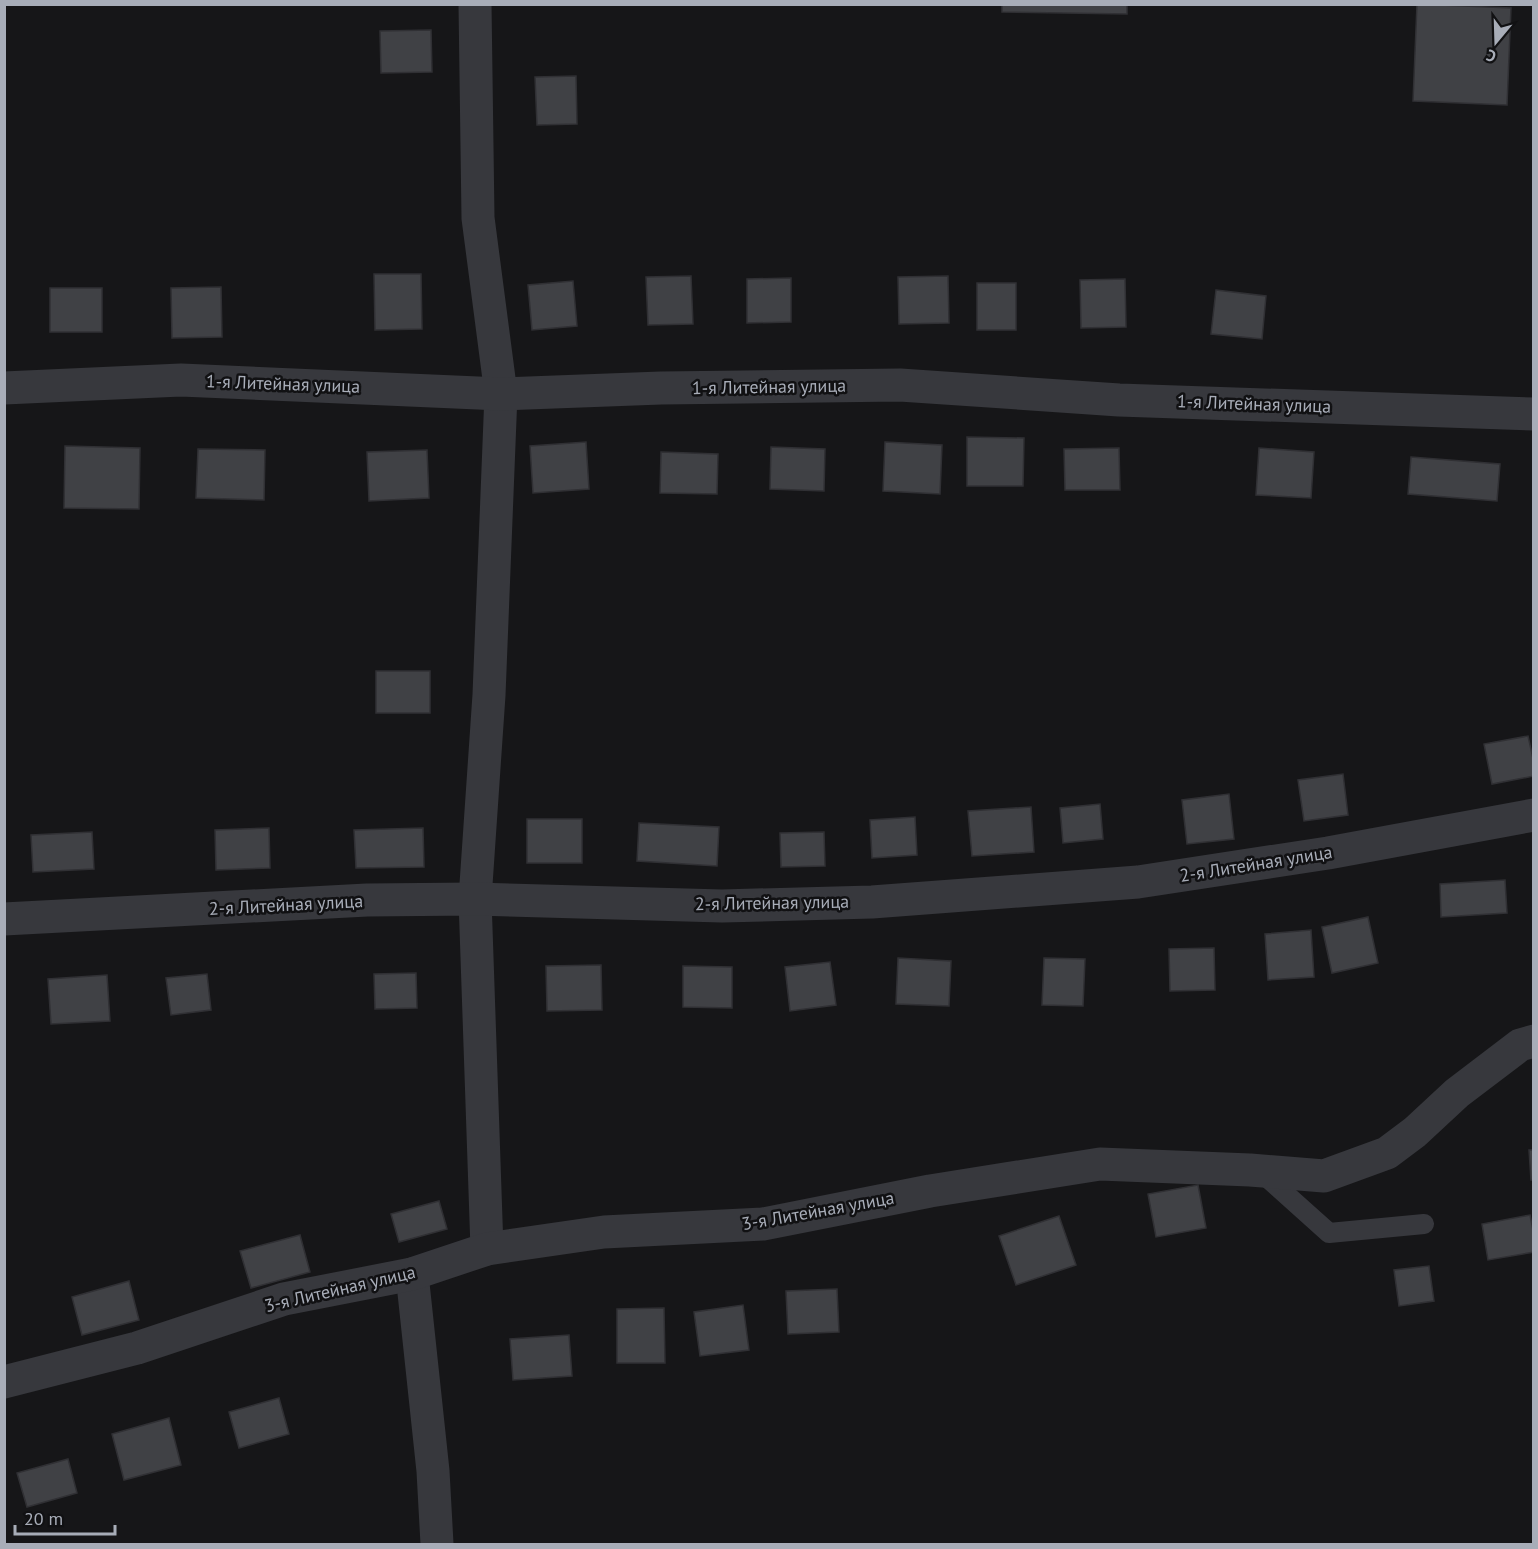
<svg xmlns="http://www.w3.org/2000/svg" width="1538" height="1549" font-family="'PT Sans',sans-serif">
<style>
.building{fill:#404145;stroke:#303034;stroke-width:1.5}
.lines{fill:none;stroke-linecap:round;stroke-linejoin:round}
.service{stroke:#37383d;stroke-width:20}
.minor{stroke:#37383d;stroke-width:33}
.labels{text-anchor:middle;stroke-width:5;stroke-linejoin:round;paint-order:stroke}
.street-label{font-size:18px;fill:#a8adb8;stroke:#111113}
</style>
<rect width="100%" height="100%" fill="#161618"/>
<g class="building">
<polygon points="1002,4 1127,4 1127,14 1002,12"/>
<polygon points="1417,4 1511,8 1507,105 1413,101"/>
<polygon points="431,30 432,72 381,73 380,31"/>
<polygon points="576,76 577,124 537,125 535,77"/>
<polygon points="374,274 421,274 422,329 375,330"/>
<polygon points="691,276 693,324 648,325 646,277"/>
<polygon points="948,276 949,323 899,324 898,277"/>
<polygon points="791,278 791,322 747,323 747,279"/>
<polygon points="1125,279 1126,327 1081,328 1080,280"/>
<polygon points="573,281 577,326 532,330 528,285"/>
<rect x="977" y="283" width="39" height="47"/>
<polygon points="221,287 222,337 172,338 171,288"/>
<rect x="50" y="288" width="52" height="44"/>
<polygon points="1216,290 1266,296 1262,339 1211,334"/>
<polygon points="967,437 1024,438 1023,486 967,486"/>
<polygon points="586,442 589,489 533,493 530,446"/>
<polygon points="885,442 942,445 940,494 883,491"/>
<polygon points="65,446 140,448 139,509 64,508"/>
<polygon points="771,447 825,449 824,491 770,489"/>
<polygon points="1119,448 1120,490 1065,490 1064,449"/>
<polygon points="1259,448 1314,452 1311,498 1256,495"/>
<polygon points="198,449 265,450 264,500 196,498"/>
<polygon points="427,450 429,498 369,501 367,452"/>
<polygon points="661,452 718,454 717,494 660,493"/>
<polygon points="1411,457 1500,464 1497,501 1408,494"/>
<rect x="376" y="671" width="54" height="42"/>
<polygon points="1528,736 1534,763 1534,776 1492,784 1484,744"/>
<polygon points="1343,774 1348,815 1304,821 1298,780"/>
<polygon points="1229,794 1234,839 1187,844 1182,800"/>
<polygon points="1100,804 1103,839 1063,843 1060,808"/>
<polygon points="1031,807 1034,852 972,856 968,811"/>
<polygon points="915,817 917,855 872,858 870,820"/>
<rect x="527" y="819" width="55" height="44"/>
<polygon points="639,823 719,827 717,866 637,861"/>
<polygon points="269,828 270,868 216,870 215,830"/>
<polygon points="423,828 424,867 356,868 354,830"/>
<polygon points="92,832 94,869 33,872 31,835"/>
<polygon points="824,832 825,866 781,867 780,833"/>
<polygon points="1505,880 1507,913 1441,917 1440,884"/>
<polygon points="1368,917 1378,963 1332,973 1322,927"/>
<polygon points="1311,930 1314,977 1268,980 1265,934"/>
<polygon points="1214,948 1215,990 1170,991 1169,949"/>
<polygon points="898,958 951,961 949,1006 896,1004"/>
<polygon points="1044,958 1085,959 1083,1006 1042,1005"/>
<polygon points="830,962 836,1005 790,1011 785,967"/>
<polygon points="601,965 602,1010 547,1011 546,966"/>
<polygon points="683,966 732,967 732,1008 683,1007"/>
<polygon points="416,973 417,1008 375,1009 374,974"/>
<polygon points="207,974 211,1010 171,1015 166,978"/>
<polygon points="107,975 110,1021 51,1024 48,979"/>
<polygon points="1529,1150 1534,1150 1534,1180 1531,1180"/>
<polygon points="1198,1185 1206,1228 1156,1237 1148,1194"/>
<polygon points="439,1201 447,1229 399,1242 391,1214"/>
<polygon points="1530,1215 1534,1235 1534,1252 1488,1260 1482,1224"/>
<polygon points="1059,1216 1076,1265 1016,1285 999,1236"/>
<polygon points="300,1235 310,1272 251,1288 240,1251"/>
<polygon points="1429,1266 1434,1301 1399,1306 1394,1270"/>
<polygon points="129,1281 139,1320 82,1335 72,1297"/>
<polygon points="837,1289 839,1332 788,1334 786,1291"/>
<polygon points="743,1305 749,1350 700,1356 694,1312"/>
<polygon points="664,1308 665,1363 617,1363 617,1309"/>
<polygon points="569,1335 572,1376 513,1380 510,1339"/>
<polygon points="279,1398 289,1434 239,1448 229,1412"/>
<polygon points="169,1418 181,1465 124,1480 112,1434"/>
<polygon points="68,1459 77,1493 27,1507 17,1473"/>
</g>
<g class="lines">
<polyline class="service" points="1261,1172 1329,1233 1424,1224"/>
<g class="minor">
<polyline points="475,4 478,218 501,394 489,695 475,899 487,1249"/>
<polyline points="4,388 181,380 501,394 661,388 900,385 1119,400 1534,414"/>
<polyline points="4,919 367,900 475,899 722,906 872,902 1138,882 1328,853 1534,815"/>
<polyline points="412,1274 433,1471 437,1544"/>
<polyline points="4,1382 137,1348 284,1299 412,1274 487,1249 604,1232 763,1224 930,1191 1100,1164 1250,1170 1324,1176 1387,1153 1415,1132 1457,1093 1520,1045 1534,1041"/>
</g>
</g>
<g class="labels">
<g class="street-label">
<text transform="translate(283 384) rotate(2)" y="6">1-я Литейная улица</text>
<text transform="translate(769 387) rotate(-1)" y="6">1-я Литейная улица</text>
<text transform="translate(1254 404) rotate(2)" y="6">1-я Литейная улица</text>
<text transform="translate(1256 864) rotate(-9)" y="6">2-я Литейная улица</text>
<text transform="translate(772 903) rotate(-1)" y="6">2-я Литейная улица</text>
<text transform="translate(286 905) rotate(-3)" y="6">2-я Литейная улица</text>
<text transform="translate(818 1211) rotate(-10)" y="6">3-я Литейная улица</text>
<text transform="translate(340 1289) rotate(-13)" y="6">3-я Литейная улица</text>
</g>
</g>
<rect width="1538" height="1549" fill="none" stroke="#a8adb8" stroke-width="12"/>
<g transform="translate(1496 42) rotate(199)" stroke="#111113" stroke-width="4.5" paint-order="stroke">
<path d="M0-4.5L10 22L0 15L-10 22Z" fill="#a8adb8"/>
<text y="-9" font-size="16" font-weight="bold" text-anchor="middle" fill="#a8adb8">С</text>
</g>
<path d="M15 1525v9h100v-9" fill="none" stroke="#a8adb8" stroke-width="3"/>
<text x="24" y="1525" font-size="18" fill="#a8adb8" stroke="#111113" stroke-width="4.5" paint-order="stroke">20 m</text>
</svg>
